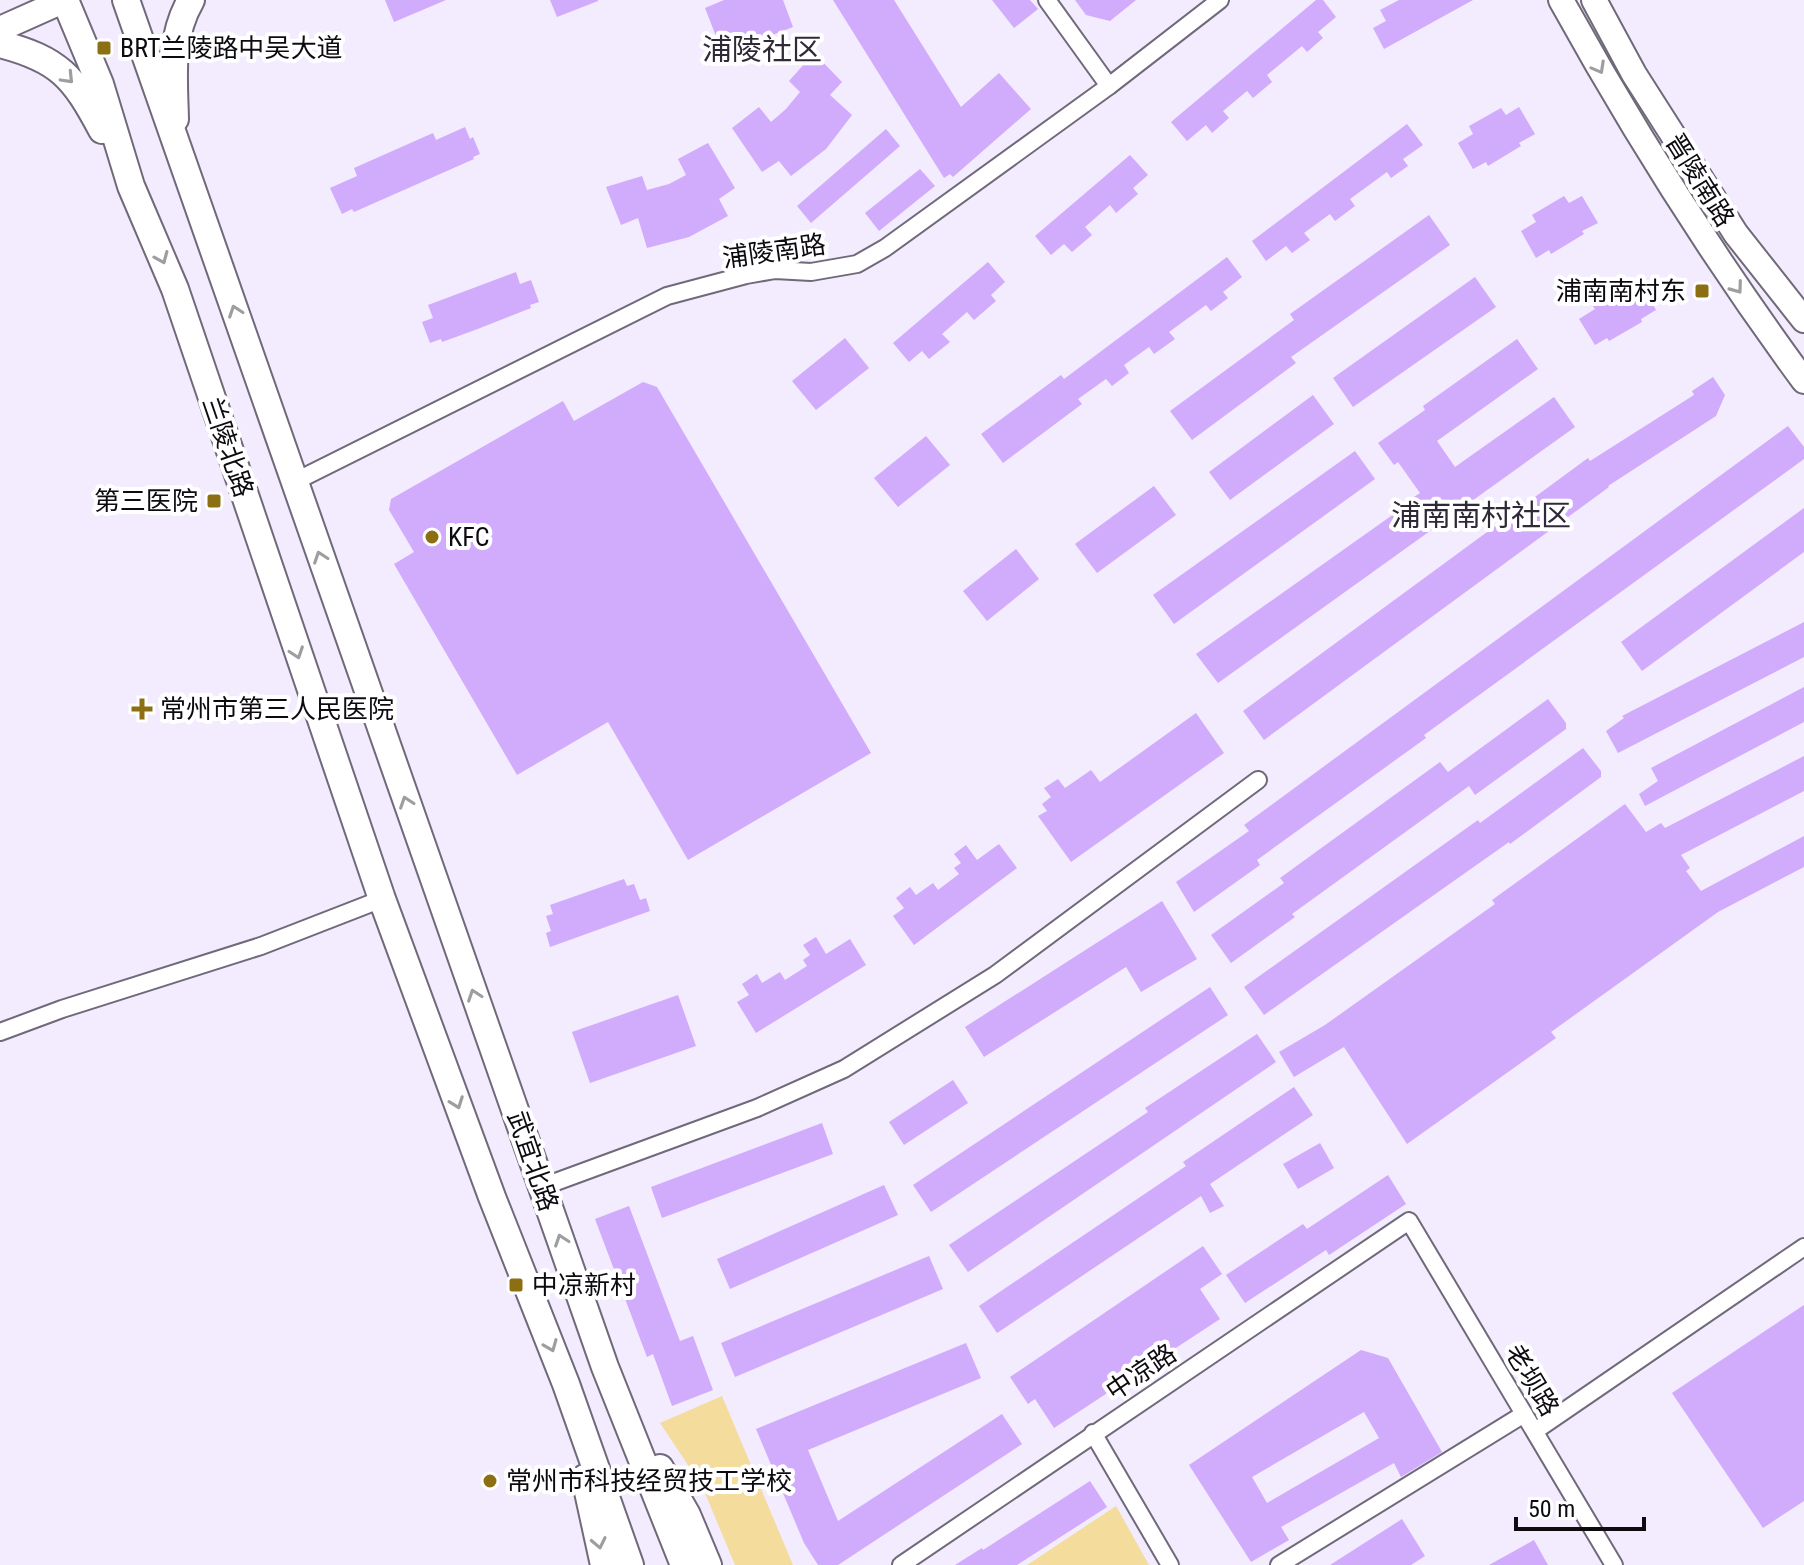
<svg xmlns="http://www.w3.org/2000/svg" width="1804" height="1565" font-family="'Roboto Condensed','Noto Sans SC',sans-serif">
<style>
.green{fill:#f4dc9c}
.building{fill:#d1abfc;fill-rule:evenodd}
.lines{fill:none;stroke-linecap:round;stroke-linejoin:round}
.minor-casing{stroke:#706979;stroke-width:20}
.secondary-casing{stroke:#706979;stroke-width:28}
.primary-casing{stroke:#706979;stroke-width:30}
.minor{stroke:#fff;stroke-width:16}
.secondary{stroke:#fff;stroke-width:24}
.primary{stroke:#fff;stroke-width:26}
.oneway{stroke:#9e9d9f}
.poi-dot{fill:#8c6f12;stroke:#fff;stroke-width:3}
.labels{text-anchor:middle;stroke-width:8;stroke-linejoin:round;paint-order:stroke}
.poi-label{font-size:26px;fill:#0d0a10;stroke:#fff;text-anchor:start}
.street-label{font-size:26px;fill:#0d0a10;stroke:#fff}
.quarter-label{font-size:30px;fill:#302a38;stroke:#fff}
</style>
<rect width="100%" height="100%" fill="#f3ebfe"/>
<g class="green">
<polygon points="722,1396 793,1565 735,1565 702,1486 660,1423"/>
<polygon points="1116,1506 1149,1565 1027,1565"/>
</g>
<g class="building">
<polygon points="385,0 446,0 394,22"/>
<polygon points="550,0 598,0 598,1 557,17"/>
<polygon points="724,0 783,0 793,27 723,54 705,8"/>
<polygon points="833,0 894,0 961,107 999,73 1031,109 953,177 950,174 944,178"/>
<polygon points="992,0 1030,0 1038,9 1014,28"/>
<polygon points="1075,0 1136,0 1110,21 1086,15"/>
<polygon points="1316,0 1323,0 1336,17 1318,32 1323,38 1307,52 1302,46 1267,75 1272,82 1253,98 1247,91 1223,111 1229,118 1212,133 1206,125 1187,141 1171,122"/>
<polygon points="1399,0 1473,0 1384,49 1373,28 1386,21 1380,10"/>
<polygon points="814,53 842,82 830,95 852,115 826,149 791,176 779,161 762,172 732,128 759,107 771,122 786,109 800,92 789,81"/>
<polygon points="1519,107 1535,134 1519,143 1521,146 1488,166 1486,162 1473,169 1458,143 1473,134 1469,126 1501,108 1506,115"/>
<polygon points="1407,124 1423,145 1403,159 1408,166 1391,178 1387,172 1350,199 1355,206 1335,221 1330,214 1304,233 1310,240 1292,253 1286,246 1266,261 1252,241"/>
<polygon points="465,127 470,139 473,137 480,154 473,157 474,159 354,212 352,209 342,214 330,188 357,176 354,168 433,133 436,140"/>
<polygon points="886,129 900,146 811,223 797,206"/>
<polygon points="708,143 735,188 719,199 728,216 689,237 647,248 638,218 621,225 606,187 642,176 647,190 669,184 686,175 678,159"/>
<polygon points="1130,155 1148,175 1133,188 1138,194 1116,213 1110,205 1085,227 1092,235 1072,252 1064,244 1051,255 1035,236"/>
<polygon points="920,169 935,186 879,231 865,213"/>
<polygon points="1564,196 1569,203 1582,196 1598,223 1582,231 1584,234 1551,254 1549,250 1536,258 1521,231 1536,222 1532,215"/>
<polygon points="1429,215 1450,245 1291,357 1296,363 1192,440 1170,411 1294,320 1290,314"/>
<polygon points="1227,257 1242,277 1223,292 1228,298 1211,311 1206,305 1169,332 1175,339 1154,354 1149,347 1124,365 1129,373 1112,386 1106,379 1078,399 1082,404 1003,463 981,434 1061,375 1064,379"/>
<polygon points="988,262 1005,282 991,295 996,301 974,320 967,312 942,334 950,342 929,359 922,351 909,362 893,343"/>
<polygon points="516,272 520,284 531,280 539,302 530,305 531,308 475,330 442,342 441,339 430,343 422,322 433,318 428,305"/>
<polygon points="1475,277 1496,307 1353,407 1333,378"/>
<polygon points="1623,283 1627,291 1640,283 1656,310 1641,319 1642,322 1609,341 1607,338 1595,345 1579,319 1595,309 1590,302"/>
<polygon points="845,338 869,368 816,410 792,381"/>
<polygon points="1517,339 1538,369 1437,441 1455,467 1554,397 1575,427 1218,683 1196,654 1408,504 1406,502 1420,493 1398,462 1394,465 1378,443 1425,410 1423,406"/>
<polygon points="1713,377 1725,395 1716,416 1608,486 1609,487 1264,740 1243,711 1588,458 1590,461 1694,395 1692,391"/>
<polygon points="643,382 657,387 871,753 688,860 608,722 517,775 394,564 414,552 389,510 391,499 563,401 574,421"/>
<polygon points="1313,395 1334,424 1230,500 1209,472"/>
<polygon points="1788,426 1804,447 1804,459 1424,735 1426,738 1257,860 1260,865 1194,912 1176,882 1249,831 1244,825"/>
<polygon points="926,436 950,465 898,507 874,478"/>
<polygon points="1355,451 1375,479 1174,624 1153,595"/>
<polygon points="1154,486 1176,515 1097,573 1075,544"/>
<polygon points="1804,508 1804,552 1642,671 1621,642"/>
<polygon points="1016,549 1039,579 987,621 963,591"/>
<polygon points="1804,622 1804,657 1618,753 1606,731 1624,718 1622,716"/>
<polygon points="1804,687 1804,722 1645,806 1639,794 1658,781 1651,768"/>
<polygon points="1548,699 1566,723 1566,729 1475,795 1469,786 1292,914 1295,917 1231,963 1211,935 1284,883 1280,878 1440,762 1448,772"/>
<polygon points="1196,713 1224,753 1071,862 1038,816 1047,811 1042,804 1051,797 1044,788 1058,779 1065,788 1091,770 1100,782"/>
<polygon points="1583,748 1601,771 1601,777 1510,844 1509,842 1264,1015 1244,987 1478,820 1480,823"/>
<polygon points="1804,756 1804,791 1681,855 1690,868 1686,871 1701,891 1804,836 1804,867 1718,912 1551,1032 1556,1038 1407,1144 1344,1047 1294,1077 1279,1052 1325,1025 1495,904 1492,900 1625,804 1646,832 1661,823 1665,828"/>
<polygon points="999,844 1017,868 914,945 893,916 904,908 896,898 910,887 916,895 933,883 938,890 959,874 954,868 961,863 954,854 966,845 977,860"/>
<polygon points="624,879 627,886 634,884 640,900 646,898 650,911 550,947 546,933 551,931 546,916 553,914 550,905"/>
<polygon points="1162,901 1197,959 1141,992 1126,967 984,1057 965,1027"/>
<polygon points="816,937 826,954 850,939 866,965 756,1033 737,1002 749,995 742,984 757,974 762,983 780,972 785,980 807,966 803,960 810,955 803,945"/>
<polygon points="1210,987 1228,1015 931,1212 913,1185"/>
<polygon points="678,995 696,1046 590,1083 572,1032"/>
<polygon points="1257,1034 1276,1062 968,1272 949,1245 1148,1112 1145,1108"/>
<polygon points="953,1080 968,1103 904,1145 889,1122"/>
<polygon points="1294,1087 1313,1115 1210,1184 1224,1206 1210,1213 1201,1196 997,1333 979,1306 1186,1166 1183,1162"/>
<polygon points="822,1123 833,1154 662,1218 651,1187"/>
<polygon points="1320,1143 1334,1168 1298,1189 1283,1164"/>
<polygon points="1388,1175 1406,1204 1329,1255 1326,1250 1245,1303 1226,1275 1303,1224 1307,1229"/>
<polygon points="884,1185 898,1215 730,1289 717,1259"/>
<polygon points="629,1206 680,1341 693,1336 713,1390 672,1406 653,1354 647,1357 595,1219"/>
<polygon points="1203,1246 1222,1274 1200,1289 1220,1319 1054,1428 1035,1399 1028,1404 1010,1377"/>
<polygon points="929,1256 943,1289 735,1377 721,1343"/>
<polygon points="1804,1305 1804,1501 1763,1528 1672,1393"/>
<polygon points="966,1343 981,1378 808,1450 838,1521 1002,1414 1022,1444 838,1565 818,1565 804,1543 756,1429"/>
<path d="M1361,1350L1388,1358L1442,1452L1401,1477L1394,1463L1281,1527L1289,1540L1251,1562L1189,1465ZM1364,1412L1379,1438L1267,1503L1252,1477Z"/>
<polygon points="1090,1481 1107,1507 1017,1565 955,1565 982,1548 983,1550"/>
<polygon points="1402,1519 1425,1556 1411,1565 1330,1565"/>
<polygon points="1534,1540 1548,1565 1489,1565"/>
</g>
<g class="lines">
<defs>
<g id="minor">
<polyline points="1047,0 1109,86"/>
<polyline points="294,482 667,296 746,275 775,270 811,272 857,264 885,248 1109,86 1220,0"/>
<polyline points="0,1032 62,1009 261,946 382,899"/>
<polyline points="542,1187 757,1108 844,1069 995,975 1258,780"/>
<polyline points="1535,1431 1804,1247"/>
<polyline points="1093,1433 1170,1565"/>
<polyline points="901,1565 1409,1221 1614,1565"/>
<polyline points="1279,1565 1524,1414"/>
</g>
<g id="secondary">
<path d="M1561,0C1634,132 1715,260 1804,381"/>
<polyline points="1594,0 1634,74 1736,234 1804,320"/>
<polyline points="0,29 65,0"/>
</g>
<g id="primary">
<polyline points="65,0 100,84 131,186 175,289 382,899 492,1197 566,1384 630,1565"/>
<polyline points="126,0 605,1367 684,1565"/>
<path d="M0,44C59,59 74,77 102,130"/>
<path d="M175,119C174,77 169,38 191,0"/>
<polyline points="660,1468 687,1515 708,1565"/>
<polyline points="585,1478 604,1565"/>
</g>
</defs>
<use href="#minor" class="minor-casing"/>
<use href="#secondary" class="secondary-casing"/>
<use href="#primary" class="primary-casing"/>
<use href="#minor" class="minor"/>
<use href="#secondary" class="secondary"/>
<use href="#primary" class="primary"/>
</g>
<defs><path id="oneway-chevron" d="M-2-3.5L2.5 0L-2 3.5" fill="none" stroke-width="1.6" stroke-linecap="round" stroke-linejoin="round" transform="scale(2)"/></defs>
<g class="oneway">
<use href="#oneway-chevron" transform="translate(1599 68) rotate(61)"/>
<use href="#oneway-chevron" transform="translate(68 78) rotate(46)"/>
<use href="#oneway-chevron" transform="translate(162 258) rotate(67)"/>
<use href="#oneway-chevron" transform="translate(1737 288) rotate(54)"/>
<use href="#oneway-chevron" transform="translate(235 311) rotate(-109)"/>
<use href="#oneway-chevron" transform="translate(320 557) rotate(-109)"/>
<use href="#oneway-chevron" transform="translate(297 653) rotate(71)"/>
<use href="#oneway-chevron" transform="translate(406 802) rotate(-109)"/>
<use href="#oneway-chevron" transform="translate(474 995) rotate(-109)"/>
<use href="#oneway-chevron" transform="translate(457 1103) rotate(70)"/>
<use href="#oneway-chevron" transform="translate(561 1240) rotate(-109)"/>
<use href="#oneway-chevron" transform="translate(551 1346) rotate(68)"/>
<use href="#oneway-chevron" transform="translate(599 1543) rotate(78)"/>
</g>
<g class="poi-dot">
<rect x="96" y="40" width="16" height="16" rx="4"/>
<rect x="1694" y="283" width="16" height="16" rx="4"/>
<rect x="206" y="493" width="16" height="16" rx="4"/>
<circle cx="432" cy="537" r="8"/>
<path d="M138 697h8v8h8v8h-8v8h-8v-8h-8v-8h8z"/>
<rect x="508" y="1277" width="16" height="16" rx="4"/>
<circle cx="490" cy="1481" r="8"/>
</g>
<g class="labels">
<g class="poi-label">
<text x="120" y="57">BRT兰陵路中吴大道</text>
<text x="1686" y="300" text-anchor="end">浦南南村东</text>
<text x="198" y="510" text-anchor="end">第三医院</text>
<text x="448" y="546">KFC</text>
<text x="160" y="718">常州市第三人民医院</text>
<text x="532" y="1294">中凉新村</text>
<text x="506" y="1490">常州市科技经贸技工学校</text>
</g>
<g class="street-label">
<text transform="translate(1700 180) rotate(58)" y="9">晋陵南路</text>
<text transform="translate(774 251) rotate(-8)" y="9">浦陵南路</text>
<text transform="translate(228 447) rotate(71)" y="9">兰陵北路</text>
<text transform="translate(533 1161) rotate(71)" y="9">武宜北路</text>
<text transform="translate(1141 1372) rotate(-34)" y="9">中凉路</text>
<text transform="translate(1532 1380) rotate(59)" y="9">老坝路</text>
</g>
<g class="quarter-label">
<text x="762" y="60">浦陵社区</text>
<text x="1481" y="526">浦南南村社区</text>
</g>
</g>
<path d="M1516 1517v12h128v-12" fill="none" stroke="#0d0a10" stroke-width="4"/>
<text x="1528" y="1517" font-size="24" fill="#0d0a10" stroke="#ffffff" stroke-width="6" paint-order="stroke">50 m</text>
</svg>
